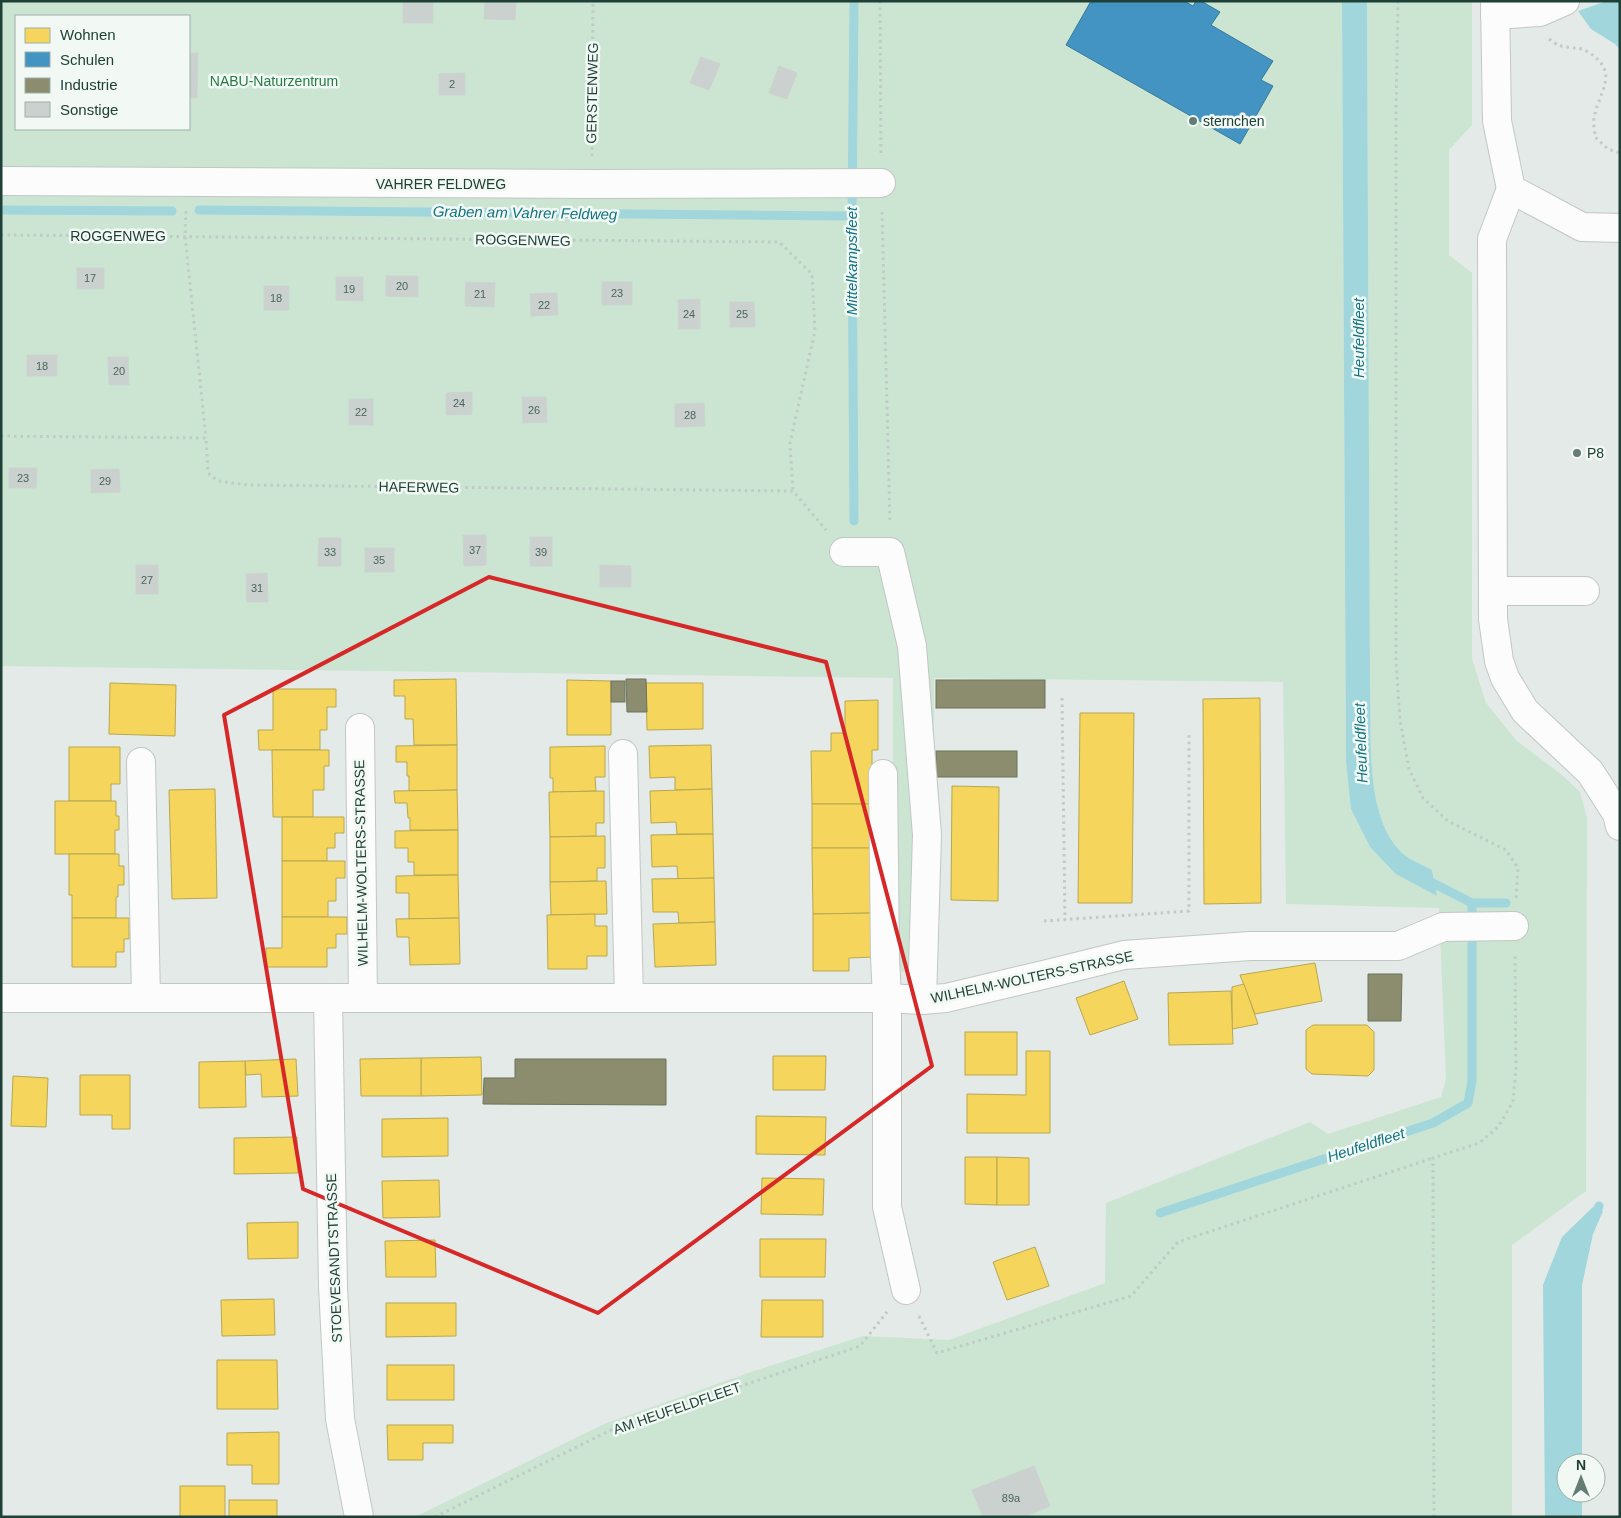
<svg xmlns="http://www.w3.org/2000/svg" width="1621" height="1518" font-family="Helvetica,sans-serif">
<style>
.green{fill:#cbe5d2;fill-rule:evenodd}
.water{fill:#a0d6dc}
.homes{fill:#f6d55c;stroke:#b6a851}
.schools{fill:#4393c3;stroke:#387a99}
.industry{fill:#8c8c6e;stroke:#6b755d}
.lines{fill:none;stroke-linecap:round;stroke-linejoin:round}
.stream{stroke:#a0d6dc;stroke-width:9}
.building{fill:#cad1ce;stroke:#ccd3d0}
.minor-casing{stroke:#c1c7c4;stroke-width:30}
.path{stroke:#c0cac6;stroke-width:3;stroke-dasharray:2.5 4;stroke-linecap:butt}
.minor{stroke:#fbfcfb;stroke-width:28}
.marked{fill:none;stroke:#d62828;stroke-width:4;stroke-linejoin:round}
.poi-dot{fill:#647c74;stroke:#f2f9f5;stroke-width:2}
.labels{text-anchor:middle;stroke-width:5;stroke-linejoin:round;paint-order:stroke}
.number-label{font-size:11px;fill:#4b655d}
.park-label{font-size:14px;fill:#257b44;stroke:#f2f9f5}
.street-label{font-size:14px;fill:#1f4036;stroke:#f2f9f5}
.poi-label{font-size:14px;fill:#1f4036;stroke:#f2f9f5;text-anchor:start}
.water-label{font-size:15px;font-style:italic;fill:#137382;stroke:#f2f9f5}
</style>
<rect width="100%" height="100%" fill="#e4eae7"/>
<path class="green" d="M1,1H1342L1346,762L1351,809L1370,847L1437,896L1432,870C1423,865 1410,860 1402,853C1364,816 1372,738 1370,688L1367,1H1472V125L1449,150V255L1472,273V659L1486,703L1517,741L1562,775L1580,792L1587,818L1586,1191L1512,1245V1517H415L604,1424L754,1371L863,1336L949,1340L1105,1283L1106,1203L1310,1122L1328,1134L1441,1097L1446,1079L1439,908L1286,904L1283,682L934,678L933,971L893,972V678L1,666ZM16,16H189V129H16Z"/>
<g class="water">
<path d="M1342,1H1367L1370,688C1372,738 1364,816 1402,853C1410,860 1423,865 1432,870L1437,896L1396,874L1370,847L1351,809L1346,762Z"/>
<polygon points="1607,1 1620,1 1620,49 1615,44 1591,29 1578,11"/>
<polygon points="1593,1207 1603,1211 1593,1234 1582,1285 1582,1463 1566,1463 1566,1493 1582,1493 1582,1517 1545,1517 1543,1285 1562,1237"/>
</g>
<g class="homes">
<polygon points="456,679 457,745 414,745 413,719 405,719 405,696 394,696 394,680"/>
<polygon points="567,680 611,681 611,735 567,735"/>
<polygon points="110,683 176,685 175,736 109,734"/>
<polygon points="646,683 703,683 703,729 647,730"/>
<polygon points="273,689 336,689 336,707 327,707 327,730 320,730 320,750 259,750 258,730 273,730"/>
<polygon points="1260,698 1261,903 1204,904 1203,699"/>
<polygon points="878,700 878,750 872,750 872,804 812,804 811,751 831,751 831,733 845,733 845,701"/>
<polygon points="1080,713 1134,713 1132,903 1078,903"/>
<polygon points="457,745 457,790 409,791 409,776 407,776 407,762 396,762 396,746"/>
<polygon points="711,745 712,789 675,790 675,777 650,778 649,746"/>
<polygon points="605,746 605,777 595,777 596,791 553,792 553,778 550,778 550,747"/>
<polygon points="69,747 120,747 120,784 111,784 111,801 69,801"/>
<polygon points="272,750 329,750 329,766 324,766 324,790 313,790 313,817 273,817"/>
<polygon points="952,786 999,787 998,901 951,900"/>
<polygon points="215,789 217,898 172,899 169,790"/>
<polygon points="712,789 713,834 677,834 676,822 651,823 650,791"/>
<polygon points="457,790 458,830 410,830 410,818 408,818 407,803 395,803 394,791"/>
<polygon points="604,791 604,823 596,823 596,836 550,837 549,792"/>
<polygon points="55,801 116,801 116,816 119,816 119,830 115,830 115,854 55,854"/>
<rect x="812" y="804" width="60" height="44"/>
<polygon points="282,817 344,817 344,833 335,833 335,848 327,848 327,861 282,861"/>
<polygon points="458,830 458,875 414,875 414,862 408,862 408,848 395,848 395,831"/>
<polygon points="713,834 714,878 678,879 677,866 652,867 651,835"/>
<polygon points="605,836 605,868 597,868 597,881 550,882 550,837"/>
<polygon points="812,848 872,848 873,913 813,914"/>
<polygon points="69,854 119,854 119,866 124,866 124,885 118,885 118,897 116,897 116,918 72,918 72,895 69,895"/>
<polygon points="282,861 345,861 345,878 336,878 336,901 328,901 328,917 282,917"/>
<polygon points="458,875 459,918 409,919 409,893 396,893 396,876"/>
<polygon points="714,878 715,922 679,923 678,912 653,912 652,879"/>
<polygon points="606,881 607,914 551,915 550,882"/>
<polygon points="873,913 874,957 849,958 849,971 813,971 813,914"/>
<polygon points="595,914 595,926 607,926 607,956 587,956 587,969 548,969 547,915"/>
<polygon points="282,917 347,917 347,934 336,934 336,948 327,948 327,967 266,967 266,948 282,948"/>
<polygon points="72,918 129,918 129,939 124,939 124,952 116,952 116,967 72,967"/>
<polygon points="459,918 460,964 410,965 409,937 397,937 396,919"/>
<polygon points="715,922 716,965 655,967 653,924"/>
<polygon points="1315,963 1322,1001 1255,1014 1240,975"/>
<polygon points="1124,981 1138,1019 1090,1035 1076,998"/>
<polygon points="1244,984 1258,1024 1232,1029 1232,987"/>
<polygon points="1231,991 1233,1044 1169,1045 1168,993"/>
<polygon points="1313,1025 1367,1025 1374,1032 1374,1070 1368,1076 1312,1074 1306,1069 1306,1030"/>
<rect x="965" y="1032" width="52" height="43"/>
<polygon points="1026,1051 1050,1051 1050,1133 967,1133 967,1094 1026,1095"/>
<polygon points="773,1056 826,1056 825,1090 773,1090"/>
<polygon points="481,1057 482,1095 421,1096 421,1058"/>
<polygon points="421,1058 421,1096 361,1096 360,1059"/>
<polygon points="296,1059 298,1096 262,1097 261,1074 246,1075 245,1061"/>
<polygon points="245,1061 246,1107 199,1108 199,1062"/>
<polygon points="80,1075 130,1075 130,1129 112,1129 112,1115 80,1115"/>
<polygon points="13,1076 48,1078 46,1127 11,1126"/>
<polygon points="756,1116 826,1117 825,1155 756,1154"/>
<polygon points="448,1118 448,1156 382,1157 382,1119"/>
<polygon points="297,1137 298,1173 234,1174 234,1138"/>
<polygon points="965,1157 997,1157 997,1205 965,1204"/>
<polygon points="997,1157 1029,1158 1029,1205 997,1205"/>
<polygon points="762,1178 824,1179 823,1215 761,1214"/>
<polygon points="439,1180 440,1217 383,1218 382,1181"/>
<polygon points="298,1222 298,1258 248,1259 247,1223"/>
<polygon points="760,1239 826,1239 825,1277 760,1277"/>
<polygon points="435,1240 436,1277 386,1277 385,1241"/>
<polygon points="1035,1247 1049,1286 1007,1300 993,1262"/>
<polygon points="274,1299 275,1335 222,1336 221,1300"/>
<polygon points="762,1300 823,1300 823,1337 761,1337"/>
<polygon points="386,1303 456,1303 456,1336 386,1337"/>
<polygon points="217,1360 277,1360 278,1409 217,1409"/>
<rect x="387" y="1365" width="67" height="35"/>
<polygon points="387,1425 453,1425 453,1443 423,1443 423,1460 388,1460"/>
<polygon points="279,1432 279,1484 252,1484 252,1465 227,1465 227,1433"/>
<rect x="180" y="1486" width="45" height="31"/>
<rect x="229" y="1500" width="48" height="17"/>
</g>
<polygon class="schools" points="1091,1 1184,1 1193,6 1196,1 1201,1 1220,12 1211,25 1273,61 1261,80 1273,86 1240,144 1066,45"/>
<g class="industry">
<polygon points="626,679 646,679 647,712 627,712"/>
<rect x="936" y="680" width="109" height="28"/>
<rect x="611" y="681" width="14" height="21"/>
<rect x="936" y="751" width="81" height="26"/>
<polygon points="1368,974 1402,974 1401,1021 1368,1021"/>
<polygon points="515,1059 666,1059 666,1105 483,1104 484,1078 515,1078"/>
</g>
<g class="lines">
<g class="stream">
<polyline points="1,210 172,211"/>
<polyline points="199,210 852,216"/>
<polyline points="854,521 852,216 854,1"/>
<polyline points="1425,879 1472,903 1506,903"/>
<polyline points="1160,1213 1433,1123 1468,1103 1472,1081 1472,903"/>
<polyline points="1593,1220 1599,1206"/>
</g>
</g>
<g class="building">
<rect x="403" y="1" width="30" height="22"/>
<polygon points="485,1 516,1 515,20 484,19"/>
<polygon points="189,53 198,53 197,98 189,98"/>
<polygon points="701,57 720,64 709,90 690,83"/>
<polygon points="779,66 797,73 787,99 769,93"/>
<polygon points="465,73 465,95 439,95 439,74"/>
<rect x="77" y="268" width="27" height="21"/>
<polygon points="386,276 418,276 418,297 386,296"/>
<polygon points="336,277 363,277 363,301 336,300"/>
<polygon points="466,282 495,283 494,307 465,306"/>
<rect x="602" y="282" width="30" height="23"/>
<rect x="264" y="286" width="25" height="24"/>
<polygon points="557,293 558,315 531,316 530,294"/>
<polygon points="700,299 700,329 679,329 678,300"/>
<polygon points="730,302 754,302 755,327 730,327"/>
<rect x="27" y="355" width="30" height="21"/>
<polygon points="108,357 128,357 129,385 109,385"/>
<polygon points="472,392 472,414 446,415 446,393"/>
<polygon points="522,397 546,397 547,422 523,423"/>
<rect x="349" y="399" width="24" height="26"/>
<polygon points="704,403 705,426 675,427 675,404"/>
<polygon points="9,468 37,468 36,488 9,488"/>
<polygon points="119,469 120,492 91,493 91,470"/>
<polygon points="463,535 486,535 486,565 464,566"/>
<rect x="530" y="537" width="22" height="29"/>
<polygon points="319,538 341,538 341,566 318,566"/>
<rect x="365" y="548" width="29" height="24"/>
<rect x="136" y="565" width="22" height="29"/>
<polygon points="600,565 631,566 631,587 600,587"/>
<polygon points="267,573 268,602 247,602 246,574"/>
<polygon points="1034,1466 1050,1506 1024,1517 983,1517 972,1490"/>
</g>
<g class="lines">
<defs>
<g id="minor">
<polyline points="1495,1 1497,121 1511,189 1582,227 1620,228"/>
<polyline points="1495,15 1540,12 1565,1"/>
<polyline points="1,181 591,184 881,183"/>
<polyline points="1511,189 1492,239 1493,619 1499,661 1505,678 1525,711 1590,772 1617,814 1620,826"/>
<polyline points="844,552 890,552 912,646 927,835 922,1000"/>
<polyline points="1493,591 1585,591"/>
<polyline points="360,728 363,998"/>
<polyline points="623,754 629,998"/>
<polyline points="141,762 146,998"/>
<polyline points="883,774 885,957 887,998 887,1207 906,1290"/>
<polyline points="1,998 887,998 922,1000 946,998 1043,975 1124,955 1250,946 1398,946 1443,927 1514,926"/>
<polyline points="328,998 333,1287 340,1419 359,1517"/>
</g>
</defs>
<use href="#minor" class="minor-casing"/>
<g class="path">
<polyline points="880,1 881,154"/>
<polyline points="1398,1 1396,108 1396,660 1400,720 1409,769 1423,798 1448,821 1506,850 1518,868 1516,899"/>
<path d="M1549,39C1564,52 1575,44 1588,52C1621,73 1599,90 1594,118C1593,124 1595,131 1595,137L1608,149L1620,153"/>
<polyline points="592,156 593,1"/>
<polyline points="186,211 185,236 206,438"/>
<polyline points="882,212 890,523"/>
<polyline points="1,235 779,242 812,274 815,331 790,443 793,491"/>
<polyline points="1,436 206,438 208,473 218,481 248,485 793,491 826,530"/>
<polyline points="1062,698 1065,920"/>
<polyline points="1044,921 1189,911 1189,735"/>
<polyline points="919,1316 937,1353 1131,1296 1178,1242 1433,1158"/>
<polyline points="435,1517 613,1429 860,1346 887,1312"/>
<polyline points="1434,1517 1433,1158 1479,1143 1498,1127 1513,1102 1516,1069 1515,955"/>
</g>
<use href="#minor" class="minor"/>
</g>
<path class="marked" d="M489,577L826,662L932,1066L598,1313L303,1189L224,715Z"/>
<g class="poi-dot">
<circle cx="1193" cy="121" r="5"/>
<circle cx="1577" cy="453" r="5"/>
</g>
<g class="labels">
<g class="number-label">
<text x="452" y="88">2</text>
<text x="90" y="282">17</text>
<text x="402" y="290">20</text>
<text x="349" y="293">19</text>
<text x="617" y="297">23</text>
<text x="480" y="298">21</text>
<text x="276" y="302">18</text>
<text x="544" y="309">22</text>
<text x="689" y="318">24</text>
<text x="742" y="318">25</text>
<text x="42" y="370">18</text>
<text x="119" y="375">20</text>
<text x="459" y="407">24</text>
<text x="534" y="414">26</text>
<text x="361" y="416">22</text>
<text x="690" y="419">28</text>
<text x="23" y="482">23</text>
<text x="105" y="485">29</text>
<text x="475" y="554">37</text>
<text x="330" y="556">33</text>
<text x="541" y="556">39</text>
<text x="379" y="564">35</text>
<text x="147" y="584">27</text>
<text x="257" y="592">31</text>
<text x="1011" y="1502">89a</text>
</g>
<g class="park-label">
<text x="274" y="86">NABU-Naturzentrum</text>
</g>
<g class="street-label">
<text transform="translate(592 93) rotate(-89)" y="5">GERSTENWEG</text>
<text x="441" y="189">VAHRER FELDWEG</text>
<text x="118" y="241">ROGGENWEG</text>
<text transform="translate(523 240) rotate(1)" y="5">ROGGENWEG</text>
<text transform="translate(419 487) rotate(1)" y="5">HAFERWEG</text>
<text transform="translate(361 863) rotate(-91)" y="5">WILHELM-WOLTERS-STRASSE</text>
<text transform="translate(1032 977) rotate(-12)" y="5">WILHELM-WOLTERS-STRASSE</text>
<text transform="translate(334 1258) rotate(-92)" y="5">STOEVESANDTSTRASSE</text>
<text transform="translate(677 1408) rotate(-19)" y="5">AM HEUFELDFLEET</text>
</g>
<g class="poi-label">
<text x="1203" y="126">sternchen</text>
<text x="1587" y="458">P8</text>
</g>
<g class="water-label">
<text transform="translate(525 213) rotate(1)" y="5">Graben am Vahrer Feldweg</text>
<text transform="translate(852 261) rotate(-90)" y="5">Mittelkampsfleet</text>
<text transform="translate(1359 338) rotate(-90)" y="5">Heufeldfleet</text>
<text transform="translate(1361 743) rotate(-92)" y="5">Heufeldfleet</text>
<text transform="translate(1366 1145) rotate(-18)" y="5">Heufeldfleet</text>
</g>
</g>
<rect width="1621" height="1518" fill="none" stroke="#1f4036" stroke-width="5"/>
<rect x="15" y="15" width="175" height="115" fill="#f2f9f5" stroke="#9eafa9"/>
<rect x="25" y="28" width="25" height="15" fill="#f6d55c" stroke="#9eafa9"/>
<text x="60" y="40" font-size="15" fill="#1f4036">Wohnen</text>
<rect x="25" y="52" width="25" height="15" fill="#4393c3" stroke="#9eafa9"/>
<text x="60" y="65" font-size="15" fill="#1f4036">Schulen</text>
<rect x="25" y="78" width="25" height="15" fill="#8c8c6e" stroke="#9eafa9"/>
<text x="60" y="90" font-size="15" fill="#1f4036">Industrie</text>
<rect x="25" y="102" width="25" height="15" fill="#cad1ce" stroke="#9eafa9"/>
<text x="60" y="115" font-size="15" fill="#1f4036">Sonstige</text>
<g transform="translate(1581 1478)"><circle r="24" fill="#f2f9f5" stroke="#9eafa9"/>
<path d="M0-4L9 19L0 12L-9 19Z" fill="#647c74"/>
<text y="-8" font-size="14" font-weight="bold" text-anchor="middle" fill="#1f4036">N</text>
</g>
</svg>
